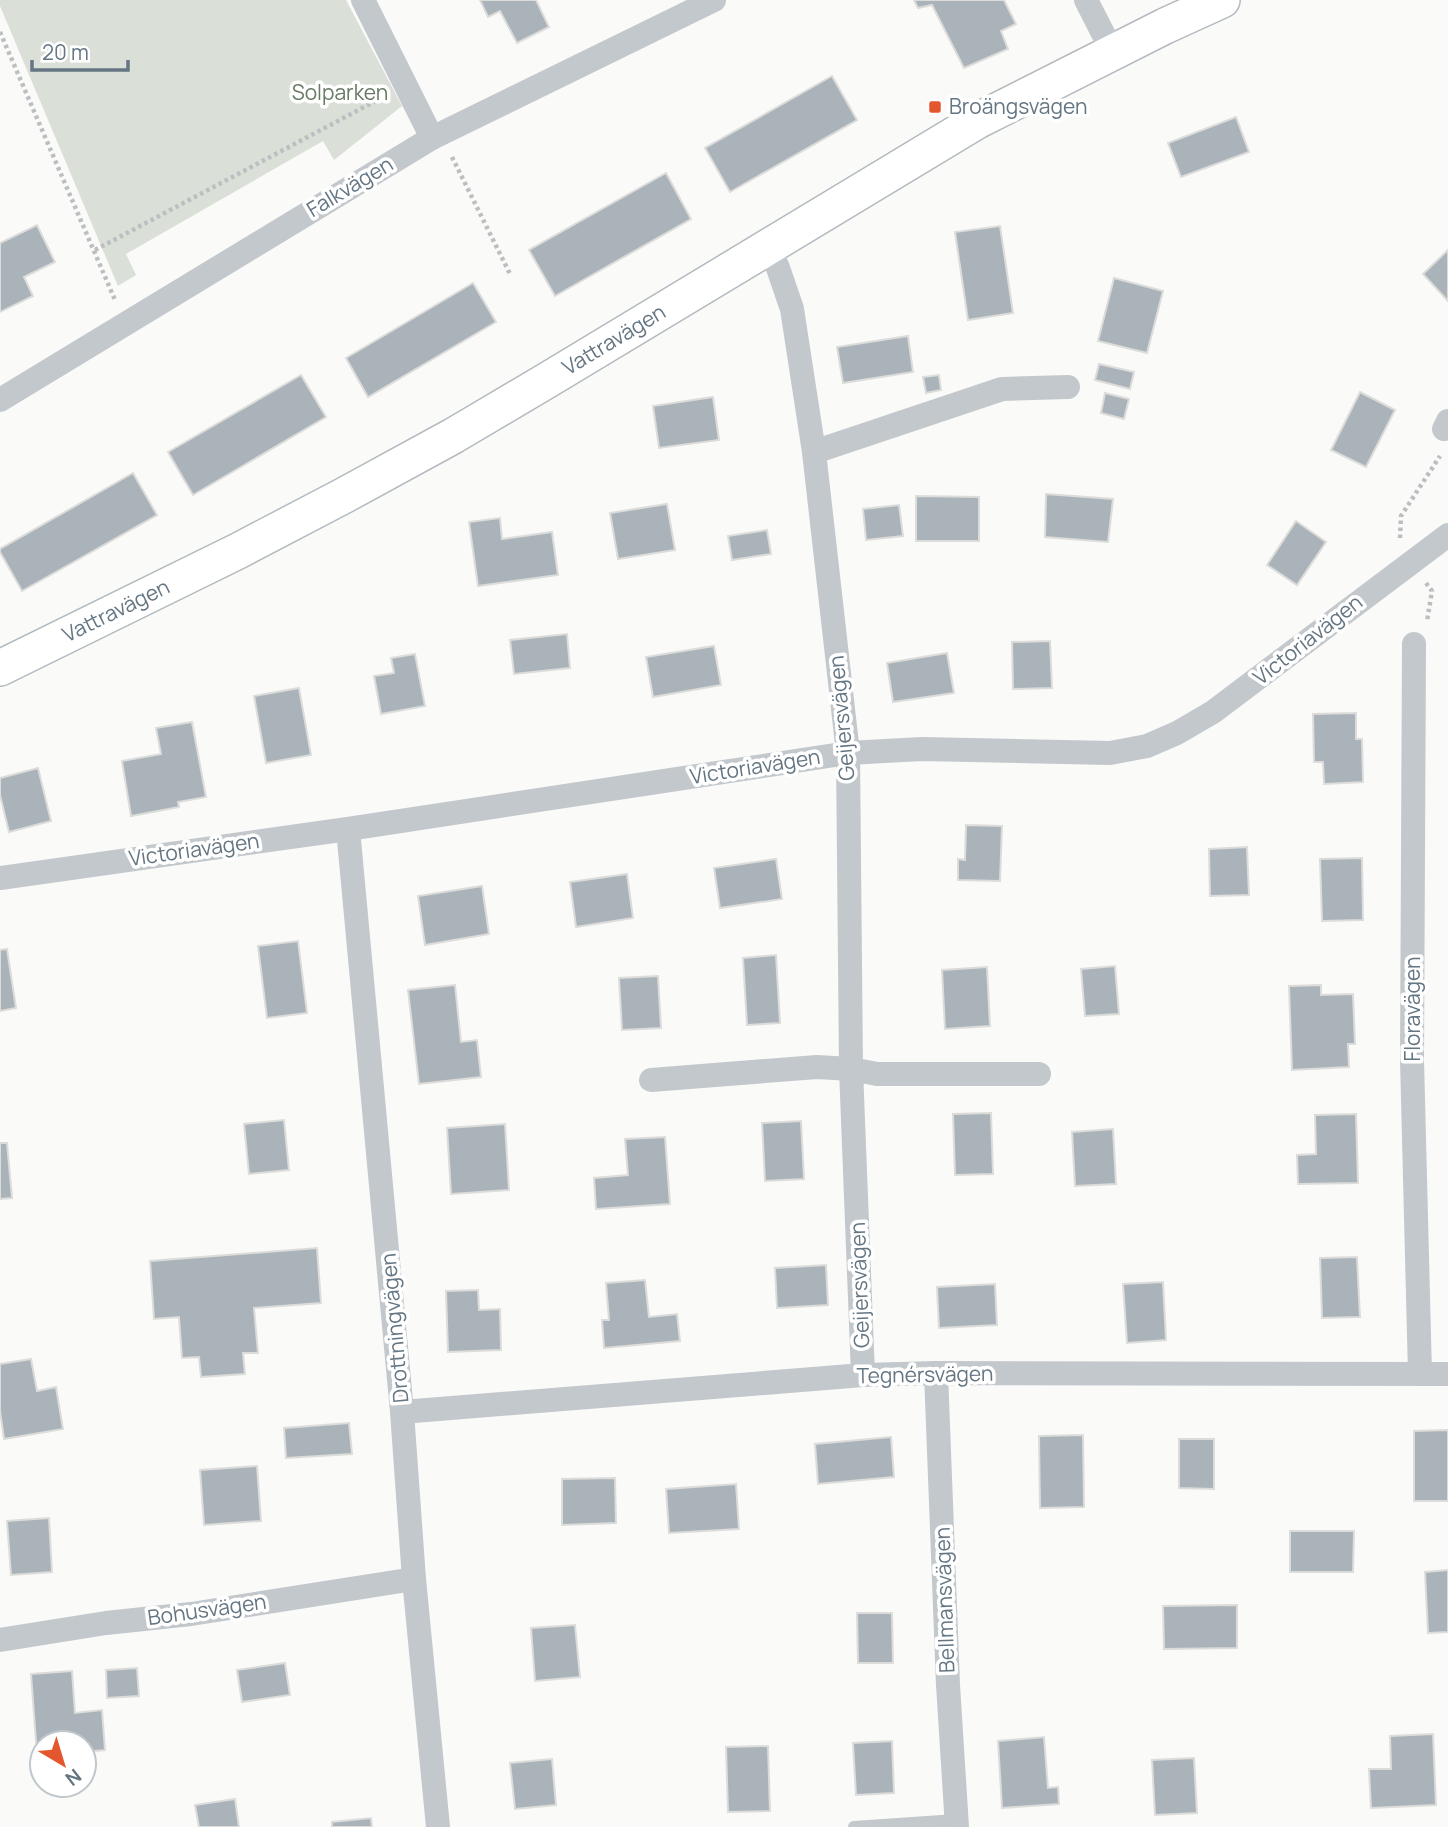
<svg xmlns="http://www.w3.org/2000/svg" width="1448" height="1827" font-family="Manrope,sans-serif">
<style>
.green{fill:#dadfd7}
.building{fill:#aab3b9;stroke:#dcdcda;stroke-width:2}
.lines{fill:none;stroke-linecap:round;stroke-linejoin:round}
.secondary-casing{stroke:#b3babf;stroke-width:38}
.path{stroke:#bbbfc2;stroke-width:4.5;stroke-dasharray:3.5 3.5;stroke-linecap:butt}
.lane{stroke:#c3c8cc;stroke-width:12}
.street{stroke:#c3c8cc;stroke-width:24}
.secondary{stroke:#fff;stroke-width:35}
.poi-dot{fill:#e4572e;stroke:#fff;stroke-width:2.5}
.labels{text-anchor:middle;stroke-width:7;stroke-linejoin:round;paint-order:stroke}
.park-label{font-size:21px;fill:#687a64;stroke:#fff}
.poi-label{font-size:21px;fill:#657683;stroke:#fff;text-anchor:start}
.street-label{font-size:21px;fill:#657683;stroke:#fff}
</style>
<rect width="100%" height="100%" fill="#fafaf8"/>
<polygon class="green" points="0,0 346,0 402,106 334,160 323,141 126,254 136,275 118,286 0,6"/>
<g class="building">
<polygon points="480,0 536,0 549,27 517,43 500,11 488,17"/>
<polygon points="914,0 1004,0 1016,24 1001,31 1008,49 964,68 932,5 918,8"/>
<polygon points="832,76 857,120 730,192 705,148"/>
<polygon points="1236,117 1249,152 1181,177 1168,143"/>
<polygon points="666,173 691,219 555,296 529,250"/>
<polygon points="37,225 55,262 24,277 33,296 0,312 0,243"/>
<polygon points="1000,226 1013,313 968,320 955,232"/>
<polygon points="1448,250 1448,301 1423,274"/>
<polygon points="1114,278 1163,291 1147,353 1098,341"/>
<polygon points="473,283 496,322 368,397 346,358"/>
<polygon points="908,336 913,372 843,383 837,347"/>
<polygon points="1099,364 1134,372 1130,389 1095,380"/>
<polygon points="301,375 326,417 193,495 168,452"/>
<polygon points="939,375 941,390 926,393 923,377"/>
<polygon points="1360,392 1395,410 1366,467 1331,450"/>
<polygon points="1105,393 1129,399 1124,419 1101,413"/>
<polygon points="713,397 719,440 659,448 653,406"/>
<polygon points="133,473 157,515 22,591 0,552 0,549"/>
<polygon points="1046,494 1113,499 1108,542 1045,537"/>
<polygon points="916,496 979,497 979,541 916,541"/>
<polygon points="667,504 675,550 618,559 610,513"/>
<polygon points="899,505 903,536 866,540 863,509"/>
<polygon points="500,518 502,539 552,532 558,575 478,586 469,522"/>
<polygon points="1296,521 1326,542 1297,585 1267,565"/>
<polygon points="767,530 771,554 732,560 728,536"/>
<polygon points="567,634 570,668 514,674 510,640"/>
<polygon points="1050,641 1052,688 1013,689 1012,642"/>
<polygon points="714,646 721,685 653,697 646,657"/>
<polygon points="947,653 954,693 893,702 887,663"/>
<polygon points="415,654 425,706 381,714 374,676 394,673 391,658"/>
<polygon points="299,688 311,755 266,763 254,696"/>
<polygon points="1356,713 1356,739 1362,739 1363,782 1324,784 1323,762 1314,762 1313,714"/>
<polygon points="192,722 206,797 178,802 179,807 131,816 122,761 161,754 156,728"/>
<polygon points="38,768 51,821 9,832 0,795 0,778"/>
<polygon points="966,825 1002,826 1000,881 958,880 958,859 965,860"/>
<polygon points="1247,847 1249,895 1210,896 1209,849"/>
<polygon points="1362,858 1363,920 1322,921 1320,859"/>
<polygon points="776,859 782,899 720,908 714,868"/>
<polygon points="627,874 633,918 576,927 570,882"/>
<polygon points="482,886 489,934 425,945 418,896"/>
<polygon points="298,941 307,1013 267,1018 258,946"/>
<polygon points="7,949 16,1008 0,1011 0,950"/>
<polygon points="776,955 780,1023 747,1025 743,958"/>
<polygon points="1115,966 1119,1014 1085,1016 1081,969"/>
<polygon points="987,967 990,1026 945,1029 942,970"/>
<polygon points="658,976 661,1028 622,1030 619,978"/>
<polygon points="455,985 461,1042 477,1040 481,1077 419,1084 408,990"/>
<polygon points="1321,985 1321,995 1353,994 1355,1044 1348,1044 1349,1067 1292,1070 1289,986"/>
<polygon points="991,1113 993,1174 955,1175 953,1114"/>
<polygon points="1356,1114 1358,1183 1298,1184 1297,1155 1316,1154 1315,1115"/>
<polygon points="284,1120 289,1170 249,1174 244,1124"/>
<polygon points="801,1121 804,1179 765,1181 762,1123"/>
<polygon points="505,1124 509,1190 451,1194 447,1128"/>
<polygon points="1113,1129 1116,1184 1075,1186 1072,1132"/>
<polygon points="665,1137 670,1204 596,1209 594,1178 628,1175 625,1139"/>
<polygon points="0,1143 7,1143 12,1198 0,1199"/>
<polygon points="317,1248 321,1303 254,1308 258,1353 243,1353 245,1374 201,1377 199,1357 182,1358 179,1317 154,1319 150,1261"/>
<polygon points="1357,1257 1360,1317 1322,1318 1320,1258"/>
<polygon points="826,1265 828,1305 777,1308 775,1268"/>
<polygon points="645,1280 649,1317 677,1314 680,1341 604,1348 602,1320 609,1320 606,1283"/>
<polygon points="1163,1282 1166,1340 1127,1343 1123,1284"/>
<polygon points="995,1284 997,1325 939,1328 937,1287"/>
<polygon points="478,1290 479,1310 500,1309 501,1350 448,1352 446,1291"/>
<polygon points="31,1359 37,1391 56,1387 63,1429 4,1439 0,1411 0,1364"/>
<polygon points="349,1423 352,1454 286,1458 284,1428"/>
<polygon points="1448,1430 1448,1501 1414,1501 1414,1431"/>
<polygon points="1083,1435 1084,1507 1040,1508 1039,1436"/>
<polygon points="891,1437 894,1477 818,1484 815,1444"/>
<polygon points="1179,1439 1214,1439 1214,1489 1179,1488"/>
<polygon points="257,1466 261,1521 204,1525 200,1470"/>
<polygon points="615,1478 616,1523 562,1525 562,1479"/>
<polygon points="736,1484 739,1529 669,1533 666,1489"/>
<polygon points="49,1518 52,1572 11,1575 7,1521"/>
<polygon points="1290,1531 1354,1531 1353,1572 1290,1572"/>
<polygon points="1448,1570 1448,1632 1428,1633 1425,1572"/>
<polygon points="1237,1605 1237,1648 1164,1649 1163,1606"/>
<polygon points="857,1613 892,1613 893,1663 858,1663"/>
<polygon points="575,1625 580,1677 535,1681 531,1628"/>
<polygon points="285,1663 290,1695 242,1702 237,1670"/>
<polygon points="137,1668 139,1696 107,1698 106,1670"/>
<polygon points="72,1671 75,1713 102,1710 105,1750 84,1752 84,1743 42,1743 42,1755 37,1755 31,1674"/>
<polygon points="1433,1734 1436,1805 1371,1808 1369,1769 1391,1769 1390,1736"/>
<polygon points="1044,1737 1048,1788 1058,1787 1059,1804 1002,1808 998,1741"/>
<polygon points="892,1741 894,1793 856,1795 853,1743"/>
<polygon points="768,1746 770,1811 728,1812 726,1747"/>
<polygon points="1194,1758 1197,1813 1155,1815 1152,1760"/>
<polygon points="552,1759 556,1805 515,1809 510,1763"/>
<polygon points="235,1799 239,1827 199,1827 195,1805"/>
<polygon points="371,1818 372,1827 332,1827 332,1822"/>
</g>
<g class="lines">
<defs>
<polyline id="secondary" points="0,668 238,551 343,496 453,436 546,381 977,121 1165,26 1222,0"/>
</defs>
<use href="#secondary" class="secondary-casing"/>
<g class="path">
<polyline points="0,32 115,300"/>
<polyline points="452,157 510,274"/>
<polyline points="95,250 381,98"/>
<polyline points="1400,538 1401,516 1440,456"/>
<polyline points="1426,583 1432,591 1427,621"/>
</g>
<polyline class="lane" points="854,1827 956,1820"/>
<g class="street">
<polyline points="363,0 432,138"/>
<polyline points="1086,0 1113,53"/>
<polyline points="769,248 778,268 792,309 814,452 848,753 851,1069 863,1375"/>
<polyline points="0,400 432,138 714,0"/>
<polyline points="1444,429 1448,421"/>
<polyline points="814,452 1002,389 1068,387"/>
<polyline points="1414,644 1412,1060 1420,1374"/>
<polyline points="348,829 402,1412 414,1579 438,1827"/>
<polyline points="0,878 348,829 848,753 922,749 1110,753 1147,746 1177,733 1213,712 1448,535"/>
<polyline points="651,1080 817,1067 851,1069 877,1074 1039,1074"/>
<polyline points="936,1373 948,1685 957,1827"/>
<polyline points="402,1412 863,1375 936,1373 1448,1374"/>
<polyline points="0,1640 106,1623 191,1614 414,1579"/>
</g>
<use href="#secondary" class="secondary"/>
</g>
<rect class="poi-dot" x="928" y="100" width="14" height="14" rx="3.5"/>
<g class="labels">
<g class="park-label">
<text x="340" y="100">Solparken</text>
</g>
<g class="poi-label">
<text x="949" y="114">Broängsvägen</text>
</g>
<g class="street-label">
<text transform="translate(350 187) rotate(-31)" y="7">Falkvägen</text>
<text transform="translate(614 340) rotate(-31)" y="7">Vattravägen</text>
<text transform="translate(116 611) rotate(-26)" y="7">Vattravägen</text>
<text transform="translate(1308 640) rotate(-38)" y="7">Victoriavägen</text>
<text transform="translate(842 718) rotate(-95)" y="7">Geijersvägen</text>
<text transform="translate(755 767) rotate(-9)" y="7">Victoriavägen</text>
<text transform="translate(194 850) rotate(-8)" y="7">Victoriavägen</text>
<text transform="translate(1413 1009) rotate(-90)" y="7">Floravägen</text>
<text transform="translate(860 1285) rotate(-92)" y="7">Geijersvägen</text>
<text transform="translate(395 1328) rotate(-95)" y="7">Drottningvägen</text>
<text transform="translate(925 1375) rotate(-1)" y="7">Tegnérsvägen</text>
<text transform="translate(945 1600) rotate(-92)" y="7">Bellmansvägen</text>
<text transform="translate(207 1610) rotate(-8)" y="7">Bohusvägen</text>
</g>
</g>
<g transform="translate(63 1764) rotate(142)"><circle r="33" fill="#ffffff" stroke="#c1c8cd" stroke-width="2"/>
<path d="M0-5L12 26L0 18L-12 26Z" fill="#e4572e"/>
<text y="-10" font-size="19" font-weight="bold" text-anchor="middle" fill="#657683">N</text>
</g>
<path d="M32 60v10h96v-10" fill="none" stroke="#657683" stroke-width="3.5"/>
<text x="42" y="60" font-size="21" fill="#657683" stroke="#ffffff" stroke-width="5" paint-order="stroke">20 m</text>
</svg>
